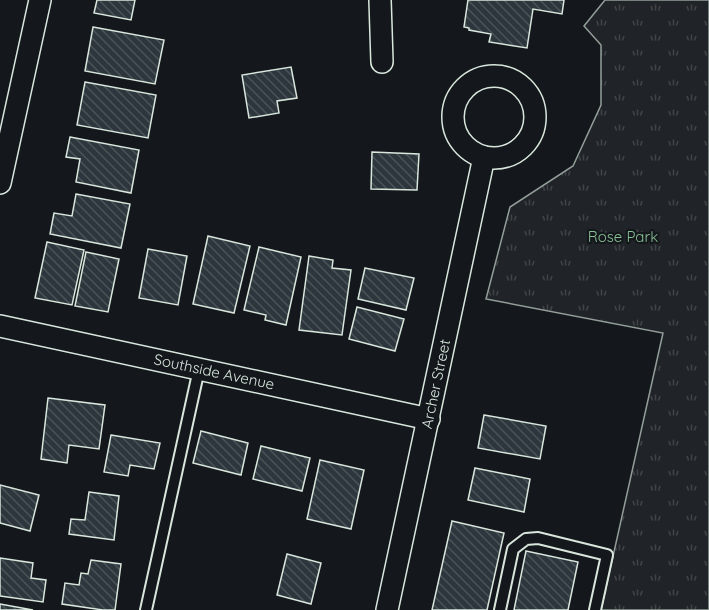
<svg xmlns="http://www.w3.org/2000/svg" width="709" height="610" font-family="Quicksand,sans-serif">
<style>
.park{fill:url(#park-tufts);stroke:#939e99;stroke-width:1.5}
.building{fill:url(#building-back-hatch);stroke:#d8e6dc;stroke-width:1.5}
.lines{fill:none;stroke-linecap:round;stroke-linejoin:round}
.lane-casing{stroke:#d8e6dc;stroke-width:14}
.street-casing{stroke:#d8e6dc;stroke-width:24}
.lane{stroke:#14181c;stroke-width:10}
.street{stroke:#14181c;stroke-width:21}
.labels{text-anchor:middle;stroke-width:4.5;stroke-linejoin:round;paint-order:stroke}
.park-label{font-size:15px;fill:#8ac095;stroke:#14181c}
.street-label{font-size:15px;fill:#d8e6dc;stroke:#14181c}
</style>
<defs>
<pattern id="park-tufts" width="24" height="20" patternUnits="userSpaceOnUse" patternTransform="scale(1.5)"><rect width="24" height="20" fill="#202428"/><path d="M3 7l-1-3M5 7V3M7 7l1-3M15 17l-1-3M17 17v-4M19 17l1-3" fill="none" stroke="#404447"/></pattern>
<pattern id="building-back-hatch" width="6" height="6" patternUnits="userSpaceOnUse" patternTransform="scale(1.5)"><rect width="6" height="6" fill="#2c363c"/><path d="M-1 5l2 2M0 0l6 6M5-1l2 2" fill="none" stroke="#4a5358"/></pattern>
</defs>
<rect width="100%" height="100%" fill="#14181c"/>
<polygon class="park" points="605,0 709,0 709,610 601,610 663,333 486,299 510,207 573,166 601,105 601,45 584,26"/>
<g class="building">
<polygon points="97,0 135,0 131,20 94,13"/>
<polygon points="468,0 564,0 562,14 533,9 527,48 489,42 491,34 469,30 469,28 464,27"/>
<polygon points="93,27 164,40 155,84 85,71"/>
<polygon points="291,67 297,98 277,101 279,113 249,118 242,75"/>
<polygon points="85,82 156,95 148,138 77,125"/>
<polygon points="70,137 139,150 131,193 76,182 80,159 66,157"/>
<polygon points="372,152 419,154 417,190 371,189"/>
<polygon points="76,194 130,204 121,248 50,234 54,213 72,216"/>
<polygon points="208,236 250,246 234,313 193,304"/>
<polygon points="47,242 84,250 72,305 35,298"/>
<polygon points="259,247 301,257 286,325 265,320 266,315 244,310"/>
<polygon points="148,249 187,256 178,305 139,298"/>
<polygon points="86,252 119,259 108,312 75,306"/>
<polygon points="309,256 333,260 332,268 351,270 342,335 299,330"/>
<polygon points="365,268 414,278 406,310 358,299"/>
<polygon points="357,307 404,319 395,351 349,339"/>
<polygon points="48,398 105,405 99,449 69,445 67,463 41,459"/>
<polygon points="484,415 546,426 540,459 478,448"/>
<polygon points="201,431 248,443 241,475 193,463"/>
<polygon points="111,435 160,443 154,469 130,465 128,476 104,472"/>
<polygon points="261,446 310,458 302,491 253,479"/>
<polygon points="320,460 364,470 351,529 307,519"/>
<polygon points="475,468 530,479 524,512 468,500"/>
<polygon points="0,485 39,495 30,531 0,523"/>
<polygon points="89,492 119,496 114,540 69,534 71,519 85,520"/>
<polygon points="452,521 504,533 487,610 432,610"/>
<polygon points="526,551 578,562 568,610 514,610"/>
<polygon points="287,554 321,563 311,604 277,595"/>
<polygon points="0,558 33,563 31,578 46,580 43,602 0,596"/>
<polygon points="91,560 121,564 115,610 103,610 62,604 65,583 79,585 81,573 88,574"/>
<polygon points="0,604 33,610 0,610"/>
</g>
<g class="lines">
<defs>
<g id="lane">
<polyline points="146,610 199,369"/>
<polyline points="500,610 513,549 526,539 538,538 607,555 595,610"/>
</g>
<g id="street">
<polyline points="380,0 382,62"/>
<circle cx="494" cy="117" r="41"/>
<polyline points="0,183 40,0"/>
<polyline points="0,326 429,419"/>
<polyline points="387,610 484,157"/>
</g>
</defs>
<use href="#lane" class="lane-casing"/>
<use href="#street" class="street-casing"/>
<use href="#lane" class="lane"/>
<use href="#street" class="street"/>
</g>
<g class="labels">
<g class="park-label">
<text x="623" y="242">Rose Park</text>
</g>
<g class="street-label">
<text transform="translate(214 372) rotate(12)" y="5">Southside Avenue</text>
<text transform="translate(436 384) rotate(-78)" y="5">Archer Street</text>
</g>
</g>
</svg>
